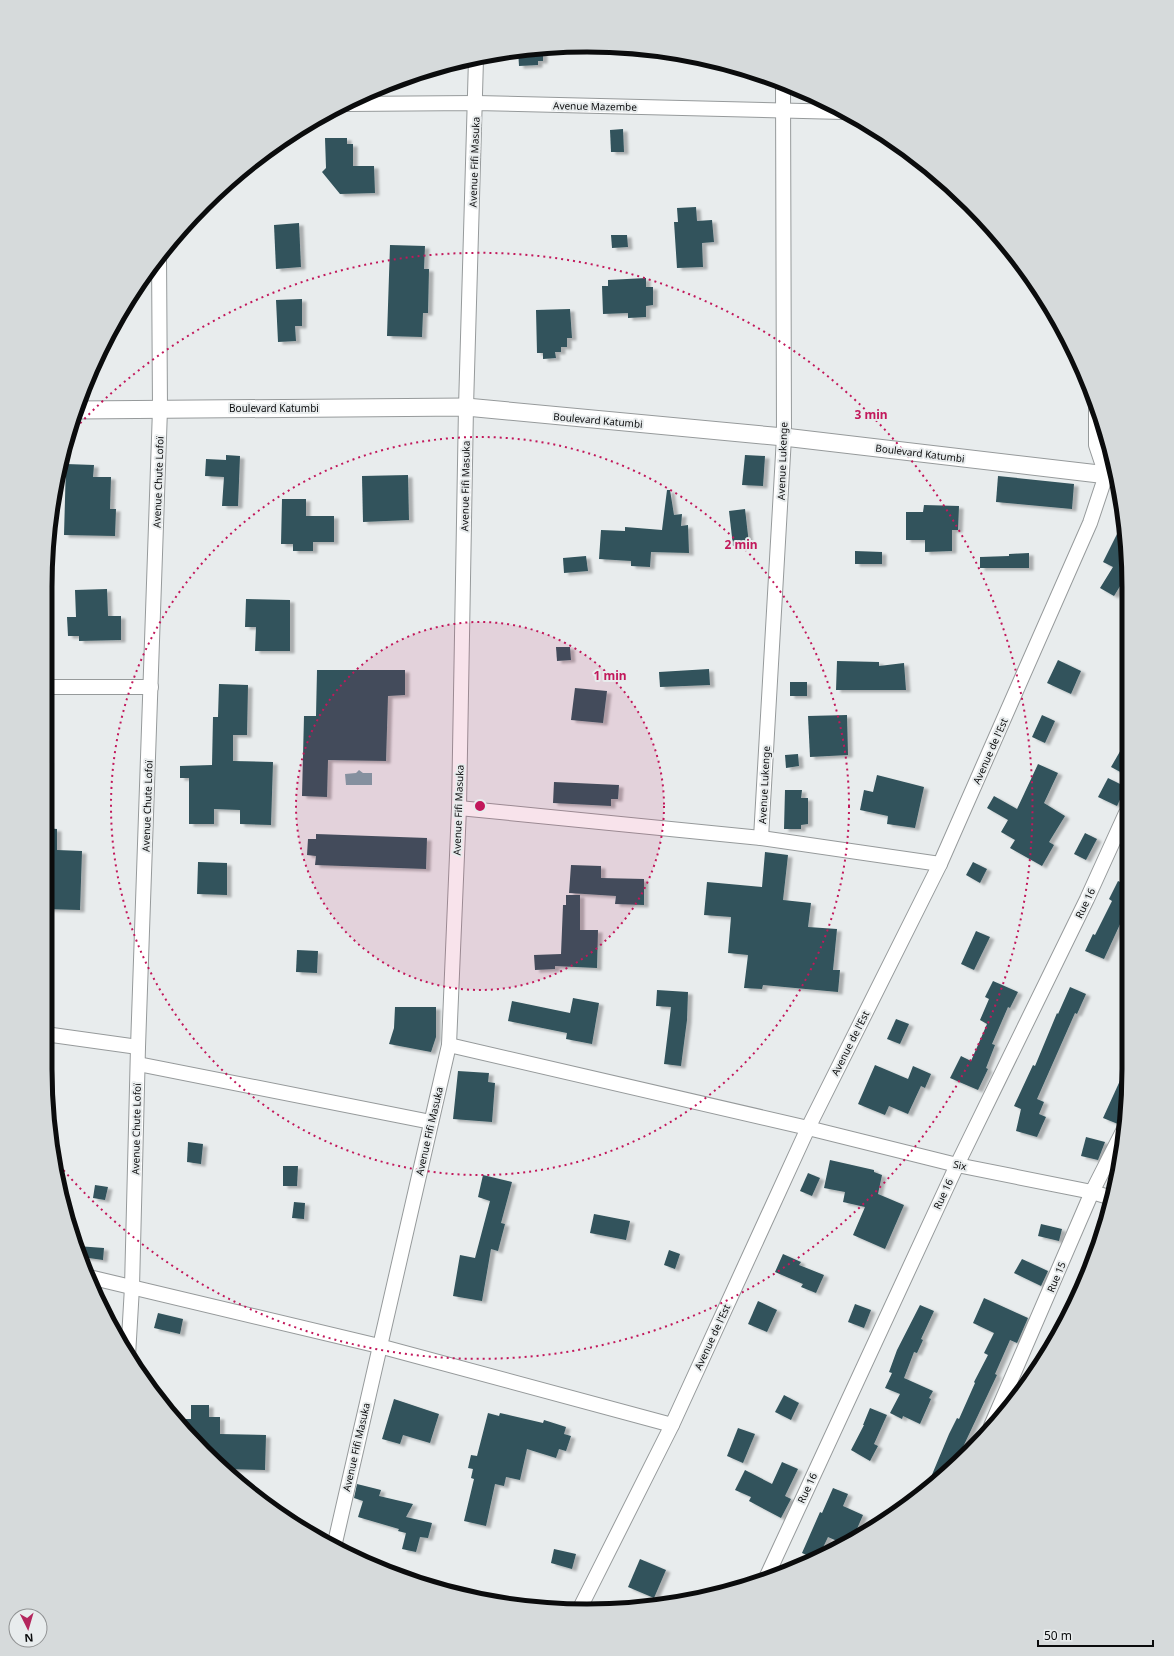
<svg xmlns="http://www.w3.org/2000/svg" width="1174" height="1656" font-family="'Noto Sans',sans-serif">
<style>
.water{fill:#7da1a9}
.building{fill:#31535b;filter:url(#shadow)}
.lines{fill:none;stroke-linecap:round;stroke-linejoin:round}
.minor-casing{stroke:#969a9b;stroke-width:16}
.tertiary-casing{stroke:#969a9b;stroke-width:19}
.minor{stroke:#fff;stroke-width:14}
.tertiary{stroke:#fff;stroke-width:17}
.ring{fill:none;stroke:#c2185b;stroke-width:2;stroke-dasharray:2 4}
.labels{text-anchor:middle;stroke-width:4;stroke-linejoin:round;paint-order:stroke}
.street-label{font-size:10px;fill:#0b0c0d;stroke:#e8eced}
.rim{fill:none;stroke:#0b0c0d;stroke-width:5}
.centre{fill:#c2185b;stroke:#e8eced;stroke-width:2}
.ring-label{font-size:12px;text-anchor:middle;font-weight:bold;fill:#c2185b;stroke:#e8eced;stroke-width:4;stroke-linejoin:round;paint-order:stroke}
</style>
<defs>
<filter id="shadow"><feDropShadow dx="4.5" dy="2.5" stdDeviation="1" flood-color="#0004"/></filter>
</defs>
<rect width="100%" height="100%" fill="#e8eced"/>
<polygon class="water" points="359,770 363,773 372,773 372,785 346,785 345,774 356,773"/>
<g class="building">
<polygon points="543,49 543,61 538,61 538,65 519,66 518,50"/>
<polygon points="623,129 624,152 611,152 610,130"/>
<polygon points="325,138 347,138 347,144 353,144 353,166 374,166 375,193 340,194 322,172 326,168"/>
<polygon points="696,207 697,221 712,220 714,242 702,243 703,267 677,268 674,222 678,222 677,208"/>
<polygon points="299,223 301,267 276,269 274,225"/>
<polygon points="611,235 627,235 628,247 612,248"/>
<polygon points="390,245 425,246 424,269 429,269 428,313 423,313 422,337 387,336"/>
<polygon points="646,278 646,287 653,287 653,305 646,306 646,317 628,318 628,313 603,314 602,286 608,286 608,280"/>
<polygon points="302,299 302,326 295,326 296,341 278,342 276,300"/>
<polygon points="570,309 572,338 567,338 567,347 561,347 561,352 555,352 556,358 543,359 543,353 537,353 536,310"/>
<polygon points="226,455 240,456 238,506 222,506 224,477 205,476 206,459 226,460"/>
<polygon points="745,455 765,456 763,486 742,485"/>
<polygon points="66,464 94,465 93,477 111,477 110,509 116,509 115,536 64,535"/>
<polygon points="408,475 409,520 363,522 362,476"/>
<polygon points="998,476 1074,484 1072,509 996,502"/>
<polygon points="667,490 670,490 674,515 682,514 681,526 688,525 689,553 651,552 650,567 631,566 631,561 599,559 601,530 625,531 625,527 662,530"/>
<polygon points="282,499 306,499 306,516 334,516 334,542 313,542 313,551 293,551 293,544 281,544"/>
<polygon points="924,505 959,506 958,530 952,530 952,551 925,552 925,540 906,540 906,512 923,512"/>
<polygon points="745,509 749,544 733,546 729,511"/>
<polygon points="1124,520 1125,558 1120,567 1125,570 1125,578 1114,596 1100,588 1113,567 1103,562"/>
<polygon points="855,551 882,552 882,564 855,564"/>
<polygon points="1029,553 1029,568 980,568 980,557 1009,556 1009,554"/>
<polygon points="586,556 588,571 564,573 563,558"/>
<polygon points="107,589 108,616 121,616 121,640 79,641 79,636 68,636 67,617 76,617 75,590"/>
<polygon points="246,599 290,600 290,651 255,651 256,627 245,627"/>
<polygon points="556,647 570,647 571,660 557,661"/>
<polygon points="1058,660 1081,671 1071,694 1047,683"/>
<polygon points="837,661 879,662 879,666 904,663 906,690 836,690"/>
<polygon points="709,669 710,685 660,687 659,672"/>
<polygon points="317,670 405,670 405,695 388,696 386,761 328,760 327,797 302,796 304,716 316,716"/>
<rect x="790" y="682" width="17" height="14"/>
<polygon points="219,684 248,685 247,735 233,735 233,761 273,762 271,825 240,824 240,810 214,809 214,824 189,824 189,778 180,778 180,766 212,765 213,717 218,717"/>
<polygon points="575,688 607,691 603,723 571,720"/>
<polygon points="847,715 848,755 810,757 808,716"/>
<polygon points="1042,715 1055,721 1045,743 1032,737"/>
<polygon points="1126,741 1126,775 1111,767"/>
<polygon points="798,754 799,766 786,768 785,755"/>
<polygon points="1038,764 1058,773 1044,803 1065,816 1049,842 1054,845 1042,866 1010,848 1015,840 1001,832 1008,820 987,808 994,796 1017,809"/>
<polygon points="877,775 924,787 915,828 887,824 888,816 860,810 864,790 873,792"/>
<polygon points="1108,778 1126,787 1117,806 1098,797"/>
<polygon points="554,782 619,785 618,799 611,799 611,806 553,803"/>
<polygon points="785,790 802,790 801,798 808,798 808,824 801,825 801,829 784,829"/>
<polygon points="45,828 57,829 57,850 82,851 80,910 45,909"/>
<polygon points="1085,833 1097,839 1086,860 1074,854"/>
<polygon points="316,834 427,838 426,869 315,865 316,856 307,855 308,839 316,839"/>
<polygon points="765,852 788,855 783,900 811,903 808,927 837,929 833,970 840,970 838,992 763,985 762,989 744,988 748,955 728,953 731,917 704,915 707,882 762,887"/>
<polygon points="198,862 227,863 227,895 197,894"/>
<polygon points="973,862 987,869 980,883 966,875"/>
<polygon points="571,865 601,866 601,878 644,879 644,905 615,904 616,896 569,893"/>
<polygon points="1118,881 1127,885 1127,909 1104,959 1085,951 1093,934 1095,935 1112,901 1109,899"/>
<polygon points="566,895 580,895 580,930 598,930 597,968 555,966 555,969 535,970 534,955 561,954 563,905 566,905"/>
<polygon points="976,931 990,937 974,970 961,964"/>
<polygon points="297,950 318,951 317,973 296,972"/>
<polygon points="993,981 1018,992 1010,1008 1008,1007 992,1044 995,1045 986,1068 988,1069 978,1090 950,1078 961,1056 971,1061 987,1024 980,1020 989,999 985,997"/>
<polygon points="1070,987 1086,994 1077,1014 1075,1013 1037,1099 1044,1102 1039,1114 1046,1117 1037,1137 1016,1131 1021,1109 1014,1106 1033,1065 1035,1066 1057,1013 1058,1014"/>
<polygon points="657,990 688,992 687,1020 681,1066 664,1064 671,1007 656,1006"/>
<polygon points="573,998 599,1003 592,1044 566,1039 567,1033 508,1021 512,1001 570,1013"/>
<polygon points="395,1007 436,1007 436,1037 431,1052 389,1044 394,1028"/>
<polygon points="896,1019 909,1024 900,1044 887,1039"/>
<polygon points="1128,1063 1128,1103 1118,1124 1103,1118"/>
<polygon points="875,1065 908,1079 913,1066 931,1074 925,1088 921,1086 908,1114 889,1106 885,1115 858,1104"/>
<polygon points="458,1071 489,1073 488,1082 495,1083 492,1122 453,1119"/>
<polygon points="1086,1137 1105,1142 1098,1160 1081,1156"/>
<polygon points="188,1142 203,1144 201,1164 187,1162"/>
<polygon points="830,1160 874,1170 874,1172 882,1175 878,1194 904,1205 885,1249 853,1235 865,1207 843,1202 845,1192 824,1188"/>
<polygon points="283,1166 298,1166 297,1186 283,1186"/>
<polygon points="808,1173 820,1178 812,1196 800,1191"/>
<polygon points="483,1175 512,1182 501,1223 505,1224 498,1251 491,1249 482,1301 453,1296 460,1255 475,1258 490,1201 478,1197"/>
<polygon points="95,1185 108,1187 105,1200 93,1198"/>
<polygon points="294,1202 305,1203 304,1219 292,1218"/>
<polygon points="594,1214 630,1221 626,1240 590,1233"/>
<polygon points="1041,1224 1062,1229 1059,1241 1038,1236"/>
<polygon points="77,1246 104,1248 103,1260 82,1257"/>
<polygon points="669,1250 680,1254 675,1269 664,1265"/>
<polygon points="783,1254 801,1262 799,1265 824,1275 816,1293 801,1287 803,1284 775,1272"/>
<polygon points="1022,1259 1048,1271 1041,1286 1014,1273"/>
<polygon points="984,1298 1028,1318 1017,1343 1010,1340 995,1374 997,1375 954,1466 944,1476 926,1489 949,1434 957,1418 959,1419 975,1383 974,1382 988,1355 984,1353 994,1333 973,1323"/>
<polygon points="758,1301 777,1310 767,1332 748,1324"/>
<polygon points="855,1304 871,1310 864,1328 848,1322"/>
<polygon points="920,1305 934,1311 921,1339 923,1340 917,1353 914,1352 904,1378 933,1391 929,1398 931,1399 920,1424 903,1416 902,1419 890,1413 900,1394 885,1388 892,1373 889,1372 897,1350"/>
<polygon points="158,1313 183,1319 180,1334 154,1328"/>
<polygon points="784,1395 799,1403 791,1420 775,1412"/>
<polygon points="394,1399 439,1414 430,1443 403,1435 400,1444 382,1439"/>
<polygon points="191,1405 209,1405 209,1417 220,1417 220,1434 266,1435 265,1470 223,1469 179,1419 191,1419"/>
<polygon points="870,1408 887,1415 874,1444 878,1446 870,1461 851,1450 864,1425 863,1425"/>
<polygon points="488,1413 499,1416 500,1413 543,1423 544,1420 566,1427 564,1434 571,1436 566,1451 559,1449 556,1458 527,1449 520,1480 506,1477 504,1486 495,1484 486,1526 464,1521 474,1479 471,1478 473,1469 468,1468 471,1455 477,1456"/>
<polygon points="738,1428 755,1434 743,1463 727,1456"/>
<polygon points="782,1462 798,1469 785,1496 791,1499 781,1518 749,1501 751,1497 735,1490 745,1470 772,1484"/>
<polygon points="357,1484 381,1490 379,1496 413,1504 406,1517 432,1523 428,1538 420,1537 416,1552 402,1549 406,1533 398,1531 399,1529 358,1517 363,1501 354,1498"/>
<polygon points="833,1488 848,1494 843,1506 863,1515 853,1538 844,1544 828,1537 818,1558 815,1559 802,1553 820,1512 822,1513"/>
<polygon points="554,1549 576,1554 572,1569 551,1563"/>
<polygon points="640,1559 666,1570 654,1598 628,1587"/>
</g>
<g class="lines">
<defs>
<g id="minor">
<polyline points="346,104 476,103 844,112"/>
<polyline points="1096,407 1096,445 1106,475"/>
<polyline points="45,687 151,687"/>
<polyline points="459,808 761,838 940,864"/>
<polyline points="761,838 784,437 783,84"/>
<polyline points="45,1034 138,1047"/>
<polyline points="449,1045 808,1128 957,1165 1092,1192 1112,1198"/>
<polyline points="138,1064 431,1122"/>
<polyline points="89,1277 379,1346 672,1425"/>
<polyline points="128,1356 132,1287 138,1047 160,409 159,255"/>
<polyline points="991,1426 1092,1192 1124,1129"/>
<polyline points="334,1547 449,1045 459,808 466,407 476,59"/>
<polyline points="766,1578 957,1165 1087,899 1126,813"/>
<polyline points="581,1606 672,1425 808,1128 940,864 1090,523 1106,475"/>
</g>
<polyline id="tertiary" points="77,410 466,407 784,437 1116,476"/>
</defs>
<use href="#minor" class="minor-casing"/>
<use href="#tertiary" class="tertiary-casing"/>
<use href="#minor" class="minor"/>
<use href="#tertiary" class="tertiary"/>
</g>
<circle cx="480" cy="806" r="184" fill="#c2185b" fill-opacity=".12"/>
<g class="ring">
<circle cx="480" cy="806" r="184"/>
<circle cx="480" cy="806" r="369"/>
<path d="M72 432A553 553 0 1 1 59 1165"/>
</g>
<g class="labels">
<g class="street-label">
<text transform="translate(595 106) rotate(1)" y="4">Avenue Mazembe</text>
<text transform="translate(474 162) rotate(-88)" y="4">Avenue Fifi Masuka</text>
<text x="274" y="412">Boulevard Katumbi</text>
<text transform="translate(598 420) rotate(5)" y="4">Boulevard Katumbi</text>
<text transform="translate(920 453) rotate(7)" y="4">Boulevard Katumbi</text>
<text transform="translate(782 461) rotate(-88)" y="4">Avenue Lukenge</text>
<text transform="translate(158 482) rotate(-88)" y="4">Avenue Chute Lofoï</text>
<text transform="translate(465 486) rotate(-89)" y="4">Avenue Fifi Masuka</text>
<text transform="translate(990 751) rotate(-66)" y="4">Avenue de l'Est</text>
<text transform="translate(764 785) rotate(-87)" y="4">Avenue Lukenge</text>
<text transform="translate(147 806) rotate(-88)" y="4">Avenue Chute Lofoï</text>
<text transform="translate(458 810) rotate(-88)" y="4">Avenue Fifi Masuka</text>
<text transform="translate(1085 903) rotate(-64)" y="4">Rue 16</text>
<text transform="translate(850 1043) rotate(-63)" y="4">Avenue de l'Est</text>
<text transform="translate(136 1129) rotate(-89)" y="4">Avenue Chute Lofoï</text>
<text transform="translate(429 1131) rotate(-77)" y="4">Avenue Fifi Masuka</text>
<text transform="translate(960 1165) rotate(12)" y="4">Six</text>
<text transform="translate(943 1194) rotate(-65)" y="4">Rue 16</text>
<text transform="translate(1056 1277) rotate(-67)" y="4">Rue 15</text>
<text transform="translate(712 1337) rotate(-65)" y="4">Avenue de l'Est</text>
<text transform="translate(356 1447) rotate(-77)" y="4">Avenue Fifi Masuka</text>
<text transform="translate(807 1488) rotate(-65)" y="4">Rue 16</text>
</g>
</g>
<path d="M0 0H1174V1656H0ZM587 52H587A535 535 0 0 1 1122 587V1069A535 535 0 0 1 587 1604H587A535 535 0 0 1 52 1069V587A535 535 0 0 1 587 52Z" fill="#d6dadb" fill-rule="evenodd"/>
<path class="rim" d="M587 52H587A535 535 0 0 1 1122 587V1069A535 535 0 0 1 587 1604H587A535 535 0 0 1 52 1069V587A535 535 0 0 1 587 52Z"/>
<circle cx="480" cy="806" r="6" class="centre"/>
<g class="ring-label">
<text x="871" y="419">3 min</text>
<text x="741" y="549">2 min</text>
<text x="610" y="680">1 min</text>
</g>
<g transform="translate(28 1628) rotate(175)"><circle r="19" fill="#e8eced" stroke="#909293"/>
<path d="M0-3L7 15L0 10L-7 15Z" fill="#b4265d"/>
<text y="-6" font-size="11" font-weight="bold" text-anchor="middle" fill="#0b0c0d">N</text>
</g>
<path d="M1038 1640v6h115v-6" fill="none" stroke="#0b0c0d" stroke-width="2"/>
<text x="1044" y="1640" font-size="12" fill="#0b0c0d" stroke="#e8eced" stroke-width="3" paint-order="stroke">50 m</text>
</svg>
